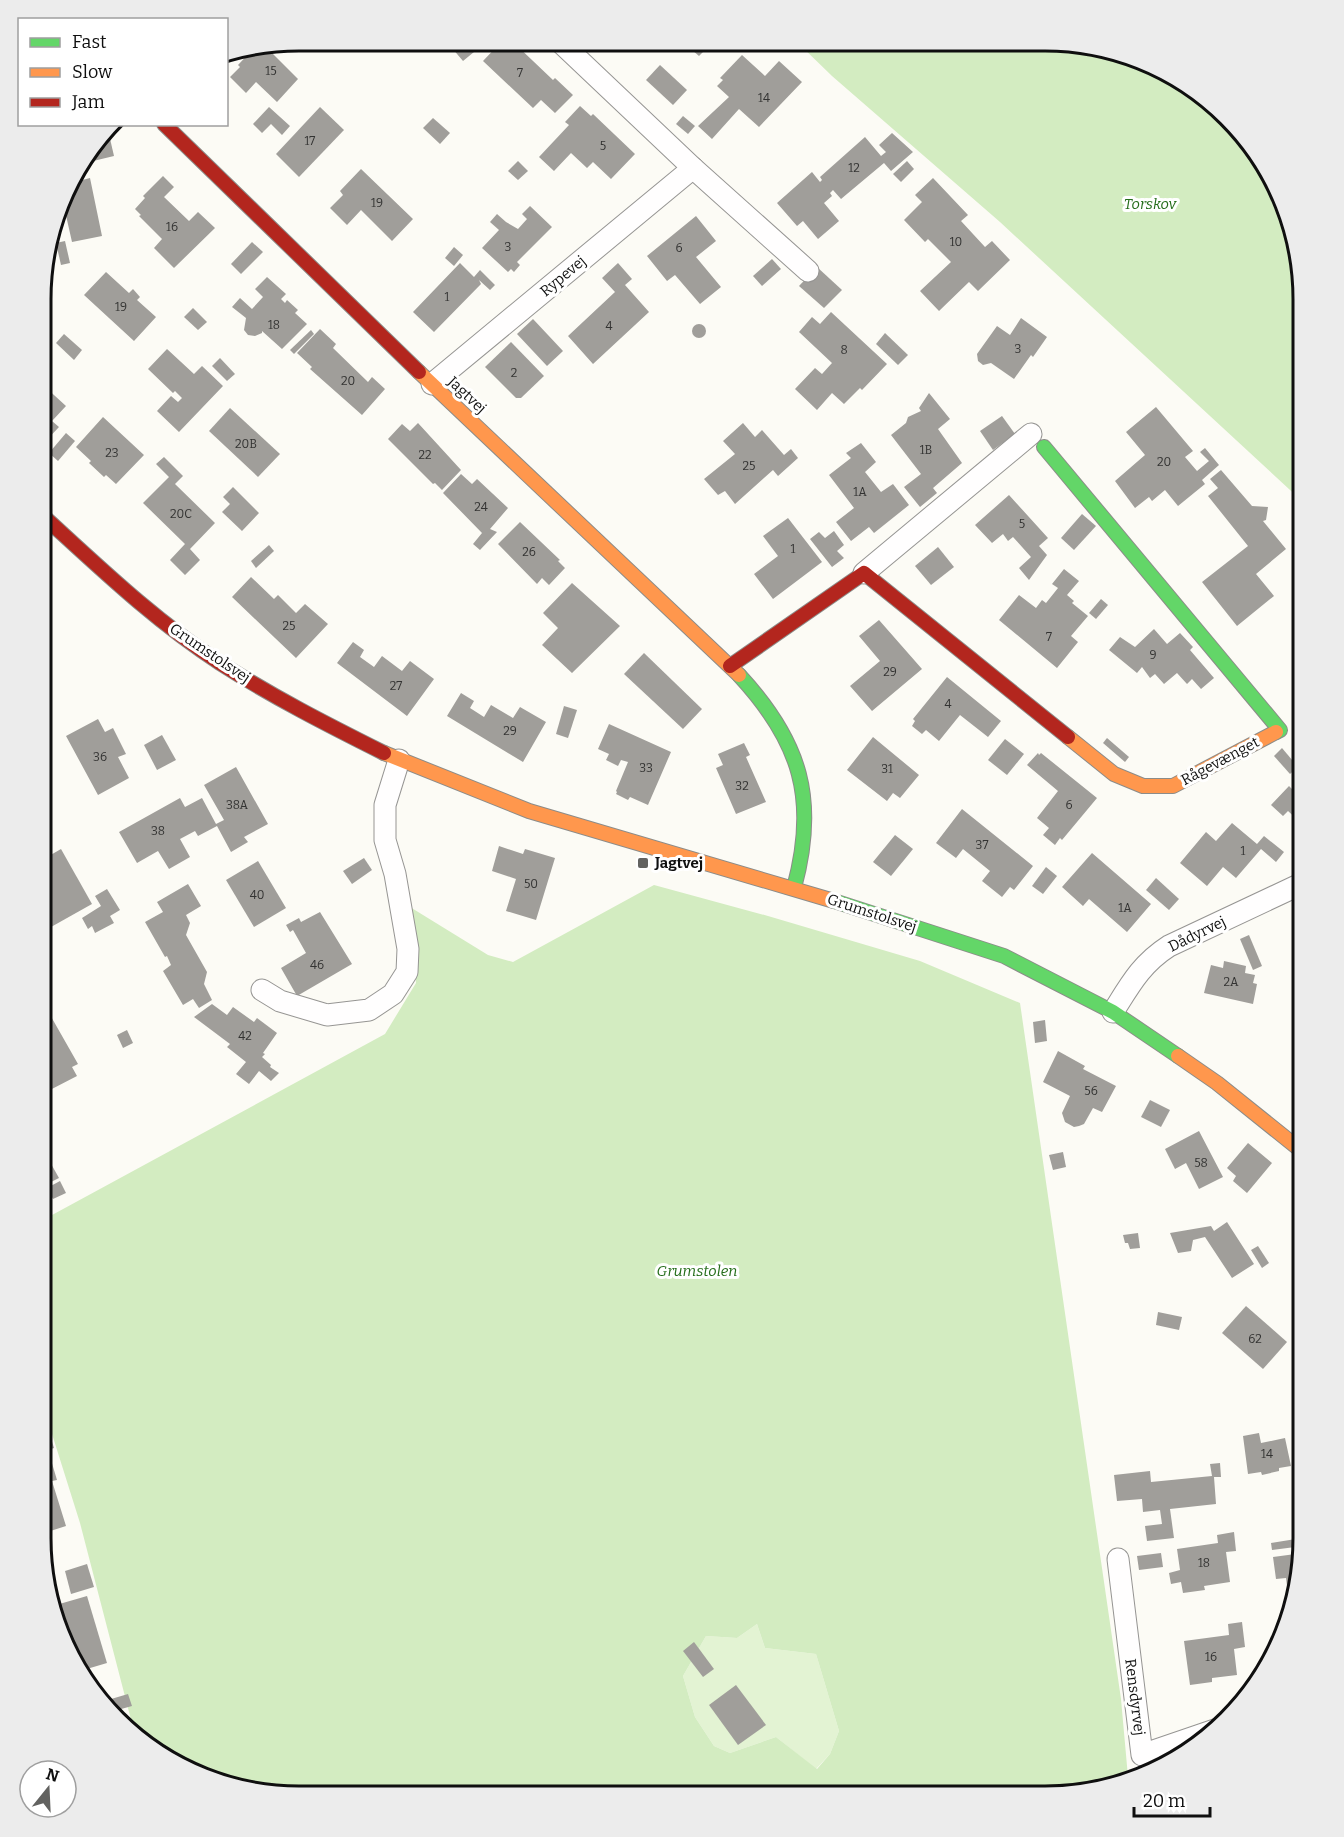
<svg xmlns="http://www.w3.org/2000/svg" width="1344" height="1837" font-family="Bitter,serif">
<style>
.green{fill:#e3f3d3}
.forest{fill:#d3ecc1;fill-rule:evenodd}
.building{fill:#a09e9a}
.lines{fill:none;stroke-linecap:round;stroke-linejoin:round}
.street-casing{stroke:#969593;stroke-width:23}
.fast-casing{stroke:#8c8c89;stroke-width:16}
.slow-casing{stroke:#8c8c89;stroke-width:16}
.jam-casing{stroke:#8c8c89;stroke-width:16}
.street{stroke:#fffefe;stroke-width:21}
.fast{stroke:#63d668;stroke-width:14}
.slow{stroke:#ff974d;stroke-width:14}
.jam{stroke:#b3261e;stroke-width:14}
.poi-dot{fill:#626260;stroke:#fff;stroke-width:2}
.labels{text-anchor:middle;stroke-width:6;stroke-linejoin:round;paint-order:stroke}
.number-label{font-size:12px;fill:#333332}
.park-label{font-size:15px;font-style:italic;fill:#246d1a;stroke:#fff}
.street-label{font-size:15px;fill:#0f0f0f;stroke:#fff}
.poi-label{font-size:15px;font-weight:bold;fill:#0f0f0f;stroke:#fff;text-anchor:start}
.rim{fill:none;stroke:#0f0f0f;stroke-width:3}
</style>
<rect width="100%" height="100%" fill="#fcfbf5"/>
<polygon class="green" points="757,1624 765,1648 816,1654 839,1731 830,1754 816,1769 776,1737 730,1753 714,1746 695,1717 683,1676 706,1636 737,1638"/>
<g class="forest">
<polygon points="797,42 1079,43 1189,84 1239,129 1277,185 1303,299 1303,502 1000,222 832,76"/>
<path d="M654,885L768,916L920,961L1020,1003L1121,1699L1128,1777L1045,1796L266,1794L155,1753L135,1735L80,1523L41,1399V1221L385,1034L416,983L410,907L488,955L513,962ZM757,1624L765,1648L816,1654L839,1731L830,1754L817,1769L776,1737L730,1753L714,1746L695,1717L683,1676L706,1636L737,1638Z"/>
</g>
<g class="building">
<polygon points="412,41 432,41 421,51"/>
<polygon points="446,41 470,41 467,43 474,52 463,61"/>
<polygon points="502,41 512,41 553,80 555,78 573,95 555,113 541,100 533,108 483,61"/>
<polygon points="687,42 713,42 699,56 685,44"/>
<polygon points="265,46 298,79 277,102 256,82 246,93 230,77 240,67 238,65 254,48"/>
<polygon points="742,55 765,76 779,61 802,82 759,127 739,109 712,139 698,126 729,97 717,86 723,80 720,78"/>
<polygon points="660,65 687,90 673,105 646,80"/>
<polygon points="580,106 591,116 593,114 635,154 611,179 593,162 587,168 571,153 554,171 539,157 569,125 565,122"/>
<polygon points="269,107 290,126 282,135 271,124 262,133 253,124"/>
<polygon points="320,107 344,130 299,177 276,154"/>
<polygon points="683,116 695,126 688,134 676,124"/>
<polygon points="433,118 450,133 440,144 423,128"/>
<polygon points="108,130 114,156 89,162 87,155"/>
<polygon points="892,133 913,152 891,171 884,163 841,199 833,190 830,193 832,196 824,203 839,221 818,239 803,221 797,226 777,203 812,172 820,182 822,180 820,177 865,137 881,156 886,152 879,145"/>
<polygon points="518,161 528,171 518,180 508,171"/>
<polygon points="907,161 914,169 901,182 893,174"/>
<polygon points="361,169 413,219 392,241 361,210 347,225 330,208 343,195 340,191"/>
<polygon points="163,176 174,187 164,197 189,221 198,212 215,228 174,268 154,248 162,239 139,216 141,215 135,209 145,198 143,196"/>
<polygon points="90,178 102,236 72,242 65,211 61,212 71,183"/>
<polygon points="933,178 968,215 961,221 985,247 992,241 1010,260 978,291 969,282 939,311 920,291 951,262 928,239 925,242 904,220 922,202 915,195"/>
<polygon points="530,206 552,227 517,262 520,265 514,272 511,269 508,272 482,248 499,230 490,222 497,214 506,222 518,229 527,219 522,214"/>
<polygon points="696,216 716,241 696,257 721,287 700,304 675,275 667,281 647,256"/>
<polygon points="65,241 70,263 61,265 56,243"/>
<polygon points="252,242 263,252 241,274 231,264"/>
<polygon points="454,247 463,255 454,266 445,258"/>
<polygon points="772,259 781,269 762,286 753,276"/>
<polygon points="44,261 52,301 43,303 43,265"/>
<polygon points="460,263 474,277 480,270 495,285 490,290 479,280 481,284 434,332 413,312"/>
<polygon points="618,263 632,279 625,285 649,312 593,364 568,336 615,292 602,278"/>
<polygon points="817,267 842,290 824,308 799,286"/>
<polygon points="106,272 129,293 133,289 140,297 137,300 156,317 134,341 84,295"/>
<polygon points="267,277 286,294 281,299 285,303 287,300 298,310 295,313 307,324 282,349 262,331 262,333 255,336 248,335 244,330 246,318 232,307 240,298 252,309 263,297 255,289"/>
<polygon points="193,308 207,322 198,330 184,317"/>
<polygon points="831,312 887,364 862,390 860,388 844,404 832,393 817,410 795,389 815,368 822,374 832,363 799,332 812,317 820,324"/>
<polygon points="1021,318 1047,337 1033,357 1031,355 1014,379 991,363 983,365 978,361 977,354 997,326 1010,335"/>
<polygon points="533,319 563,351 547,366 517,334"/>
<circle cx="699" cy="331" r="7"/>
<polygon points="320,329 336,344 333,348 368,382 372,377 385,389 362,415 310,369 312,367 297,353"/>
<polygon points="311,330 314,334 294,354 290,350"/>
<polygon points="885,333 908,355 898,365 876,344"/>
<polygon points="64,334 82,350 74,360 56,343"/>
<polygon points="511,342 544,376 521,398 516,398 485,367"/>
<polygon points="167,349 194,374 202,366 223,386 179,432 157,411 171,396 178,402 182,398 175,391 173,393 148,369"/>
<polygon points="220,358 235,374 227,381 212,366"/>
<polygon points="43,385 66,406 52,421 59,427 42,445"/>
<polygon points="929,393 950,419 938,429 962,463 933,488 937,493 920,507 904,487 921,474 891,435 906,423 908,417 921,411 919,408"/>
<polygon points="1156,407 1193,451 1185,457 1197,471 1209,461 1200,452 1205,448 1219,465 1202,480 1205,484 1178,506 1165,490 1152,501 1149,497 1135,508 1115,481 1145,455 1126,432"/>
<polygon points="230,408 280,454 258,477 209,431"/>
<polygon points="1002,416 1015,434 993,450 980,431"/>
<polygon points="103,417 144,455 116,484 106,475 104,477 89,463 91,461 76,447"/>
<polygon points="418,423 461,470 442,490 435,483 433,484 388,439 402,424 410,431"/>
<polygon points="743,423 755,437 762,430 784,455 791,449 798,458 778,476 773,470 735,504 725,491 718,495 704,479 735,454 723,441"/>
<polygon points="66,433 75,441 58,461 49,453"/>
<polygon points="861,443 876,462 865,472 881,492 893,484 909,505 874,533 869,527 851,541 836,522 854,508 829,475 851,458 846,453"/>
<polygon points="164,457 183,476 175,484 215,523 190,549 200,560 185,575 170,560 185,544 143,503 169,477 156,464"/>
<polygon points="1221,470 1252,506 1268,507 1266,520 1263,521 1286,549 1256,574 1274,596 1237,626 1202,582 1248,546 1208,496 1218,488 1210,479"/>
<polygon points="461,474 472,484 477,479 508,508 490,529 497,532 480,550 473,544 482,533 443,493"/>
<polygon points="233,487 259,513 242,531 222,512 230,504 223,497"/>
<polygon points="1009,495 1048,538 1039,546 1047,555 1029,580 1019,568 1031,557 1013,537 1008,541 1003,534 992,543 975,525"/>
<polygon points="1082,514 1096,526 1074,550 1061,538"/>
<polygon points="788,518 822,562 773,599 754,574 778,556 763,536"/>
<polygon points="520,522 560,560 558,561 565,568 549,585 542,578 537,584 498,544"/>
<polygon points="834,531 844,545 837,551 844,558 832,567 810,539 819,532 825,538"/>
<polygon points="269,545 274,551 256,568 251,561"/>
<polygon points="938,547 954,567 931,585 915,566"/>
<polygon points="1064,569 1079,581 1067,595 1074,601 1072,603 1088,616 1071,636 1078,642 1057,668 999,620 1019,595 1036,608 1042,600 1046,603 1058,588 1052,584"/>
<polygon points="251,577 274,599 278,595 296,613 305,604 328,624 296,658 232,597"/>
<polygon points="572,583 620,626 572,673 542,645 558,628 543,613"/>
<polygon points="1101,599 1108,605 1096,619 1089,613"/>
<polygon points="42,611 50,620 42,628"/>
<polygon points="879,620 922,669 872,711 850,686 880,661 859,636"/>
<polygon points="1154,629 1167,644 1180,633 1193,647 1190,650 1214,678 1201,689 1192,679 1187,684 1177,673 1164,684 1155,674 1150,678 1142,667 1137,673 1109,650 1120,637 1135,647"/>
<polygon points="353,642 364,650 360,657 374,667 382,656 402,671 410,661 434,679 407,716 337,663"/>
<polygon points="644,653 702,709 683,729 624,674"/>
<polygon points="947,677 1001,721 988,737 960,715 939,741 926,730 922,734 912,726 915,721 913,719"/>
<polygon points="461,693 474,701 470,708 484,717 491,705 513,718 520,707 546,722 523,762 447,716"/>
<polygon points="564,706 577,710 568,738 556,734"/>
<polygon points="98,719 105,732 113,728 126,754 118,757 129,778 98,795 66,736"/>
<polygon points="609,724 671,752 648,805 630,797 628,800 616,794 617,792 616,791 628,762 621,760 618,766 606,760 609,754 598,749"/>
<polygon points="162,735 176,760 157,770 144,745"/>
<polygon points="873,737 919,775 900,798 893,793 887,801 847,770"/>
<polygon points="1107,738 1129,757 1125,762 1103,743"/>
<polygon points="1005,739 1024,754 1007,775 988,760"/>
<polygon points="744,743 750,755 746,757 766,802 736,814 716,768 723,765 718,754"/>
<polygon points="1282,748 1298,767 1290,774 1274,756"/>
<polygon points="1038,753 1039,755 1041,753 1097,798 1062,840 1060,838 1055,845 1043,835 1049,828 1037,818 1058,791 1027,765"/>
<polygon points="236,767 268,824 244,837 248,842 231,852 217,826 198,836 195,831 180,839 190,857 169,869 158,851 137,863 119,832 180,798 185,807 202,798 216,824 224,820 204,785"/>
<polygon points="1289,786 1298,795 1303,789 1303,825 1288,811 1283,816 1271,805"/>
<polygon points="962,809 1033,866 1014,890 1010,887 1002,897 982,881 990,871 963,849 956,858 936,843"/>
<polygon points="1232,823 1257,844 1264,836 1284,852 1276,862 1261,849 1236,878 1223,867 1207,886 1180,863 1206,832 1216,841"/>
<polygon points="895,835 913,849 891,876 873,862"/>
<polygon points="499,846 523,854 525,849 555,858 536,920 506,911 516,879 492,871"/>
<polygon points="61,849 92,904 51,927 42,911 42,860"/>
<polygon points="1092,853 1151,904 1127,932 1089,899 1083,906 1062,887"/>
<polygon points="364,858 372,870 352,884 343,871"/>
<polygon points="258,861 286,908 254,927 226,880"/>
<polygon points="1046,867 1057,876 1043,894 1032,886"/>
<polygon points="1156,878 1179,899 1169,910 1146,890"/>
<polygon points="188,884 201,906 186,915 190,923 186,935 207,972 204,984 212,1000 199,1008 193,999 183,1005 163,971 171,965 167,956 165,957 145,922 163,912 157,902"/>
<polygon points="107,889 120,910 110,916 114,923 95,933 92,926 88,929 82,918 101,906 95,896"/>
<polygon points="320,912 352,964 297,996 281,968 306,953 293,930 290,932 286,925 299,918 301,922"/>
<polygon points="1249,935 1262,966 1253,970 1240,939"/>
<polygon points="1303,960 1303,976 1296,965"/>
<polygon points="1224,961 1246,966 1245,973 1255,975 1253,983 1257,984 1253,1004 1204,993 1211,965 1223,968"/>
<polygon points="212,1004 227,1015 233,1007 254,1022 257,1018 277,1033 263,1053 265,1054 262,1057 271,1065 270,1067 279,1073 271,1081 259,1071 249,1084 236,1074 246,1062 227,1047 230,1044 194,1017"/>
<polygon points="49,1013 78,1064 72,1067 77,1076 48,1091 41,1078 41,1017"/>
<polygon points="1045,1020 1047,1041 1035,1043 1033,1022"/>
<polygon points="127,1030 133,1043 123,1048 117,1035"/>
<polygon points="1058,1051 1085,1066 1083,1069 1116,1086 1102,1112 1093,1108 1084,1124 1079,1126 1074,1127 1065,1122 1062,1113 1070,1096 1043,1082"/>
<polygon points="1150,1100 1170,1110 1161,1127 1141,1117"/>
<polygon points="1199,1131 1223,1177 1199,1189 1186,1163 1175,1169 1165,1149"/>
<polygon points="1248,1143 1272,1163 1247,1193 1233,1181 1236,1176 1227,1168"/>
<polygon points="41,1146 59,1178 41,1187"/>
<polygon points="1063,1152 1066,1167 1053,1170 1049,1155"/>
<polygon points="60,1181 66,1193 53,1199 47,1188"/>
<polygon points="1227,1222 1254,1264 1232,1278 1205,1237 1193,1240 1191,1251 1178,1253 1170,1233 1211,1226 1214,1231"/>
<polygon points="1138,1233 1140,1248 1130,1249 1128,1243 1125,1243 1123,1235"/>
<polygon points="1258,1246 1269,1263 1262,1268 1251,1250"/>
<polygon points="1246,1306 1287,1342 1263,1369 1222,1333"/>
<polygon points="1158,1312 1182,1317 1179,1330 1156,1325"/>
<polygon points="45,1419 54,1448 48,1450 57,1480 52,1481 66,1526 41,1534 41,1421"/>
<polygon points="1259,1433 1261,1443 1285,1438 1291,1466 1279,1468 1279,1471 1262,1475 1261,1472 1248,1474 1243,1436"/>
<polygon points="1220,1463 1221,1477 1214,1477 1216,1504 1170,1509 1174,1538 1147,1541 1145,1526 1162,1524 1160,1510 1143,1512 1142,1499 1117,1501 1114,1475 1150,1471 1151,1482 1212,1476 1210,1464"/>
<polygon points="1234,1532 1236,1551 1226,1552 1230,1582 1204,1586 1205,1590 1183,1593 1181,1582 1171,1584 1169,1573 1180,1570 1177,1549 1218,1543 1217,1535"/>
<polygon points="1302,1538 1303,1546 1272,1550 1271,1543"/>
<polygon points="1161,1553 1163,1567 1139,1570 1137,1556"/>
<polygon points="1303,1553 1294,1601 1289,1601 1286,1578 1276,1579 1273,1557"/>
<polygon points="87,1564 94,1587 71,1594 65,1571"/>
<polygon points="87,1596 107,1663 80,1671 68,1653 56,1605"/>
<polygon points="1242,1622 1245,1647 1234,1649 1237,1675 1212,1678 1212,1682 1190,1685 1184,1641 1229,1635 1228,1624"/>
<polygon points="694,1642 714,1669 703,1677 683,1651"/>
<polygon points="736,1685 766,1725 738,1745 709,1705"/>
<polygon points="128,1694 132,1706 114,1711 116,1718 101,1702"/>
</g>
<g class="lines">
<defs>
<g id="street">
<polyline points="559,41 693,168 808,271"/>
<polyline points="432,384 693,168"/>
<polyline points="864,573 1031,434"/>
<polyline points="262,990 280,1001 327,1015 369,1010 393,994 407,972 408,949 395,874 385,840 385,805 399,760"/>
<path d="M1113,1012C1130,985 1141,964 1169,946L1303,883"/>
<polyline points="1118,1559 1142,1755 1218,1729"/>
</g>
<g id="fast">
<polyline points="1044,447 1280,730 1276,732"/>
<path d="M739,675C801,742 818,800 794,888"/>
<polyline points="834,901 1004,956 1113,1012 1178,1056"/>
</g>
<g id="slow">
<polyline points="419,372 739,675"/>
<polyline points="1068,737 1114,774 1143,786 1173,786 1276,732"/>
<polyline points="384,753 529,811 834,901"/>
<polyline points="1178,1056 1217,1083 1303,1152"/>
</g>
<g id="jam">
<polyline points="164,124 419,372"/>
<path d="M42,515C99,567 155,621 220,663C273,697 328,725 384,753"/>
<polyline points="730,666 864,573 1068,737"/>
</g>
</defs>
<use href="#street" class="street-casing"/>
<use href="#fast" class="fast-casing"/>
<use href="#slow" class="slow-casing"/>
<use href="#jam" class="jam-casing"/>
<use href="#street" class="street"/>
<use href="#fast" class="fast"/>
<use href="#slow" class="slow"/>
<use href="#jam" class="jam"/>
</g>
<rect class="poi-dot" x="637" y="857" width="12" height="12" rx="3"/>
<g class="labels">
<g class="number-label">
<text x="271" y="75">15</text>
<text x="520" y="77">7</text>
<text x="764" y="102">14</text>
<text x="310" y="145">17</text>
<text x="603" y="150">5</text>
<text x="854" y="172">12</text>
<text x="377" y="207">19</text>
<text x="172" y="231">16</text>
<text x="956" y="246">10</text>
<text x="508" y="251">3</text>
<text x="679" y="252">6</text>
<text x="447" y="301">1</text>
<text x="121" y="311">19</text>
<text x="274" y="329">18</text>
<text x="609" y="330">4</text>
<text x="1018" y="353">3</text>
<text x="844" y="354">8</text>
<text x="514" y="377">2</text>
<text x="348" y="385">20</text>
<text x="246" y="448">20B</text>
<text x="926" y="454">1B</text>
<text x="112" y="457">23</text>
<text x="425" y="459">22</text>
<text x="1164" y="466">20</text>
<text x="749" y="470">25</text>
<text x="860" y="496">1A</text>
<text x="481" y="511">24</text>
<text x="181" y="518">20C</text>
<text x="1022" y="528">5</text>
<text x="793" y="553">1</text>
<text x="529" y="556">26</text>
<text x="289" y="630">25</text>
<text x="1049" y="641">7</text>
<text x="1153" y="659">9</text>
<text x="890" y="676">29</text>
<text x="396" y="690">27</text>
<text x="948" y="708">4</text>
<text x="510" y="735">29</text>
<text x="100" y="761">36</text>
<text x="646" y="772">33</text>
<text x="887" y="773">31</text>
<text x="742" y="790">32</text>
<text x="237" y="809">38A</text>
<text x="1069" y="809">6</text>
<text x="158" y="835">38</text>
<text x="982" y="849">37</text>
<text x="1243" y="855">1</text>
<text x="531" y="888">50</text>
<text x="257" y="899">40</text>
<text x="1125" y="912">1A</text>
<text x="317" y="969">46</text>
<text x="1231" y="986">2A</text>
<text x="245" y="1040">42</text>
<text x="1091" y="1095">56</text>
<text x="1201" y="1167">58</text>
<text x="1255" y="1343">62</text>
<text x="1267" y="1458">14</text>
<text x="1204" y="1567">18</text>
<text x="1211" y="1661">16</text>
</g>
<g class="park-label">
<text x="1150" y="209">Torskov</text>
<text x="697" y="1276">Grumstolen</text>
</g>
<g class="street-label">
<text transform="translate(563 276) rotate(-40)" y="5">Rypevej</text>
<text transform="translate(467 395) rotate(43)" y="5">Jagtvej</text>
<text transform="translate(210 653) rotate(34)" y="5">Grumstolsvej</text>
<text transform="translate(1220 761) rotate(-28)" y="5">Rågevænget</text>
<text transform="translate(872 913) rotate(18)" y="5">Grumstolsvej</text>
<text transform="translate(1197 934) rotate(-26)" y="5">Dådyrvej</text>
<text transform="translate(1135 1697) rotate(83)" y="5">Rensdyrvej</text>
</g>
<g class="poi-label">
<text x="655" y="868">Jagtvej</text>
</g>
</g>
<path d="M0 0H1344V1837H0ZM299 51H1045A248 248 0 0 1 1293 299V1538A248 248 0 0 1 1045 1786H299A248 248 0 0 1 51 1538V299A248 248 0 0 1 299 51Z" fill="#ececec" fill-rule="evenodd"/>
<path class="rim" d="M299 51H1045A248 248 0 0 1 1293 299V1538A248 248 0 0 1 1045 1786H299A248 248 0 0 1 51 1538V299A248 248 0 0 1 299 51Z"/>
<rect x="18" y="18" width="210" height="108" fill="#ffffff" stroke="#9f9f9f" stroke-width="1.5"/>
<rect x="30" y="38" width="30" height="9" fill="#63d668" stroke="#9f9f9f" stroke-width="1.5"/>
<text x="72" y="48" font-size="18" fill="#0f0f0f">Fast</text>
<rect x="30" y="68" width="30" height="9" fill="#ff974d" stroke="#9f9f9f" stroke-width="1.5"/>
<text x="72" y="78" font-size="18" fill="#0f0f0f">Slow</text>
<rect x="30" y="98" width="30" height="9" fill="#b3261e" stroke="#9f9f9f" stroke-width="1.5"/>
<text x="72" y="108" font-size="18" fill="#0f0f0f">Jam</text>
<g transform="translate(48 1789) rotate(18)"><circle r="28" fill="#ffffff" stroke="#9f9f9f" stroke-width="1.5"/>
<path d="M0-4.5L10 22L0 15L-10 22Z" fill="#626260"/>
<text y="-9" font-size="16" font-weight="bold" text-anchor="middle" fill="#0f0f0f">N</text>
</g>
<path d="M1134 1807v9h76v-9" fill="none" stroke="#0f0f0f" stroke-width="3"/>
<text x="1143" y="1807" font-size="18" fill="#0f0f0f" stroke="#ffffff" stroke-width="4.5" paint-order="stroke">20 m</text>
</svg>
